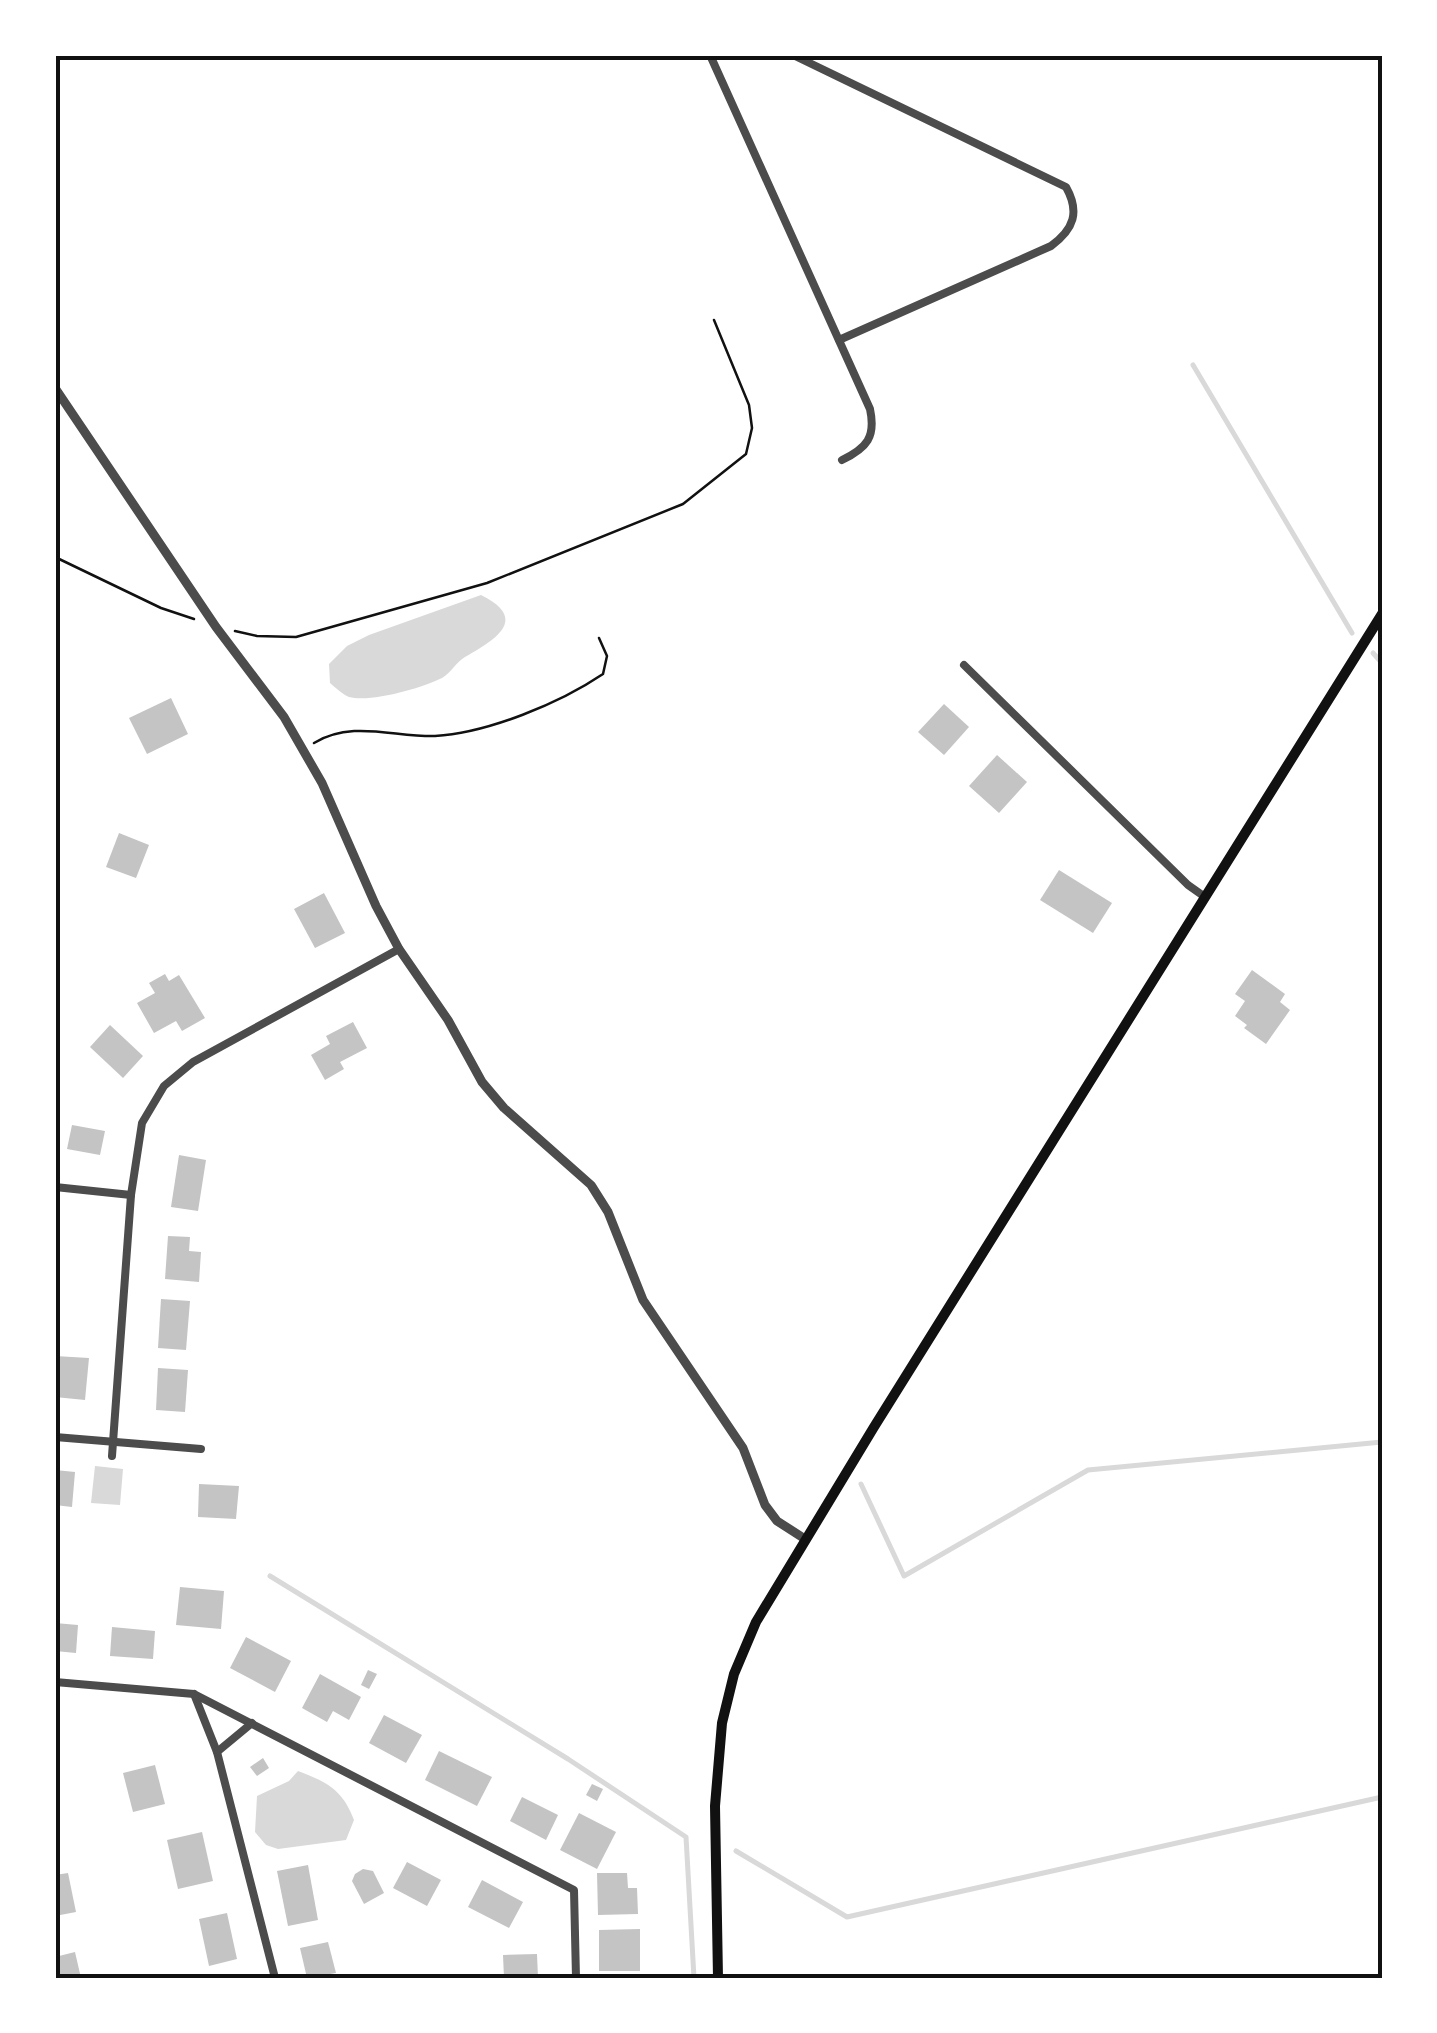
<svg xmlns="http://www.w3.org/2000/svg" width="1437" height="2033" font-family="'Sofia Sans Condensed',sans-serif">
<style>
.water{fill:#d9d9d9}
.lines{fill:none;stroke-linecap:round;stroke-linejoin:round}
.stream{stroke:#d9d9d9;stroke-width:5}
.building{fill:#c4c4c4}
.path{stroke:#111;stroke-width:2.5}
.minor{stroke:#4c4c4c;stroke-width:8}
.tertiary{stroke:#4c4c4c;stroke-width:9}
.secondary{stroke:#111;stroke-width:10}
.neatline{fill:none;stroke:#111;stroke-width:4}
</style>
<rect width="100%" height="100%" fill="#fff"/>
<g class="water">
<path d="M481,595C530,619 495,640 465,657C456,662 451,673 442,678C422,688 370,703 349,697C342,694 336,688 330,683L329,664L347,646L369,635Z"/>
<polygon points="95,1466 123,1469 120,1505 91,1503"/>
<path d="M298,1771C327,1782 343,1790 354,1820L346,1840L278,1849L266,1845L255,1832L257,1796L289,1781Z"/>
</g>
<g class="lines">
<g class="stream">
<polyline points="1193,365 1352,633"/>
<polyline points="1373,653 1382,663"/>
<polyline points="861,1484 904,1576 1088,1470 1382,1442"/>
<polyline points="270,1576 568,1759 686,1837 694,1978"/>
<polyline points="736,1851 847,1917 1382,1797"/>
</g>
</g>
<g class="building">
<polygon points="171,698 188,734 147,754 129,718"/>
<polygon points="944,704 969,727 944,755 918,732"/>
<polygon points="997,755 1027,782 999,813 969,786"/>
<polygon points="119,833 149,845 136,878 106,867"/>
<polygon points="1059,870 1112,903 1093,933 1040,900"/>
<polygon points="324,893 345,933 315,948 294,909"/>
<polygon points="1252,970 1285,994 1280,1002 1290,1010 1266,1044 1244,1028 1247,1025 1235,1016 1245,1001 1235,994"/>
<polygon points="165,974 169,981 179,975 205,1018 182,1031 176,1021 154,1033 137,1003 155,993 149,983"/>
<polygon points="353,1022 367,1048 340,1062 344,1069 325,1080 311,1055 330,1044 326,1036"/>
<polygon points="110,1025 143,1056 123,1078 90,1047"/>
<polygon points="72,1125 105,1131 100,1155 67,1149"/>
<polygon points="179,1155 206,1160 198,1211 171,1207"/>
<polygon points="168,1236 190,1237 189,1251 201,1252 199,1282 165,1279"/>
<polygon points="161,1299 190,1301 186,1350 158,1348"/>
<polygon points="55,1356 89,1358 85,1400 55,1397"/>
<polygon points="158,1368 188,1370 185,1412 156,1410"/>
<polygon points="55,1470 75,1472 72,1507 55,1505"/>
<polygon points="199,1484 239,1486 236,1519 198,1517"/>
<polygon points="180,1587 224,1591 221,1629 176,1625"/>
<polygon points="55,1623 78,1625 76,1653 55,1651"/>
<polygon points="112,1627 155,1631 153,1659 110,1656"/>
<polygon points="246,1637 291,1661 275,1692 230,1668"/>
<polygon points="368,1670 377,1674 369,1689 361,1685"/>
<polygon points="320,1674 361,1697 349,1720 333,1711 327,1722 302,1708"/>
<polygon points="384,1715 422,1735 406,1763 369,1743"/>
<polygon points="439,1751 492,1777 477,1806 425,1780"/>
<polygon points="263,1758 269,1768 257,1776 250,1767"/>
<polygon points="155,1765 165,1804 133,1812 123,1773"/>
<polygon points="592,1784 603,1789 597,1801 586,1795"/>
<polygon points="522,1797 558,1815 546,1840 510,1821"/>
<polygon points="579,1813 616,1832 597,1869 560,1850"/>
<polygon points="202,1832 213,1881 178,1889 167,1840"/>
<polygon points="407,1862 441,1880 427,1906 393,1888"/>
<polygon points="308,1865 318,1920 288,1926 277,1871"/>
<polygon points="363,1869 373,1871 384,1893 364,1904 352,1881 355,1874"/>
<polygon points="68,1873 76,1912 55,1916 55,1875"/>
<polygon points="597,1873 627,1873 628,1888 637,1888 638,1914 598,1915"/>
<polygon points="482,1880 523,1902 509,1928 468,1907"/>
<polygon points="227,1913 237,1959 209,1966 199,1919"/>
<polygon points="640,1929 640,1971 599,1971 599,1930"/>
<polygon points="328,1942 336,1973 307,1978 300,1948"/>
<polygon points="75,1952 81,1978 57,1978 55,1957"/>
<polygon points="537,1954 538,1978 504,1978 503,1955"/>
</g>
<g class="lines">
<g class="path">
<polyline points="55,557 161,608 194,619"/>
<polyline points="235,631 257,636 296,637 487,583 683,504 746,454 752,428 749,405 714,320"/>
<path d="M314,743C352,720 393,737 435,736C488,733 560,703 603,674L607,656L599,638"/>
</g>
<g class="minor">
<path d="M710,55L870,409C876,437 867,448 842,460"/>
<path d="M793,55L1066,187C1080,212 1074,229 1051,246L839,340"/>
<polyline points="964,665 1188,885 1205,897"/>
<polyline points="55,1187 131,1195"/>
<polyline points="55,1437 201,1449"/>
<polyline points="112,1456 131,1195 142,1123 164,1086 193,1062 399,949"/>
<polyline points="55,1682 194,1694 574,1890 576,1978"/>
<polyline points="194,1694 217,1752 275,1978"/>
<polyline points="217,1752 252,1723"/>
</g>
<polyline class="tertiary" points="55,388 216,627 284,717 322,783 376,906 399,949 448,1020 482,1082 504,1108 591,1185 608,1212 643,1300 743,1448 765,1505 777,1521 805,1539"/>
<polyline class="secondary" points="718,1978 715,1806 722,1723 734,1674 756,1622 874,1427 1382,614"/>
</g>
<rect width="1437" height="2033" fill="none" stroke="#ffffff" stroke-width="115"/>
<rect x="58" y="58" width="1322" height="1918" class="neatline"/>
</svg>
